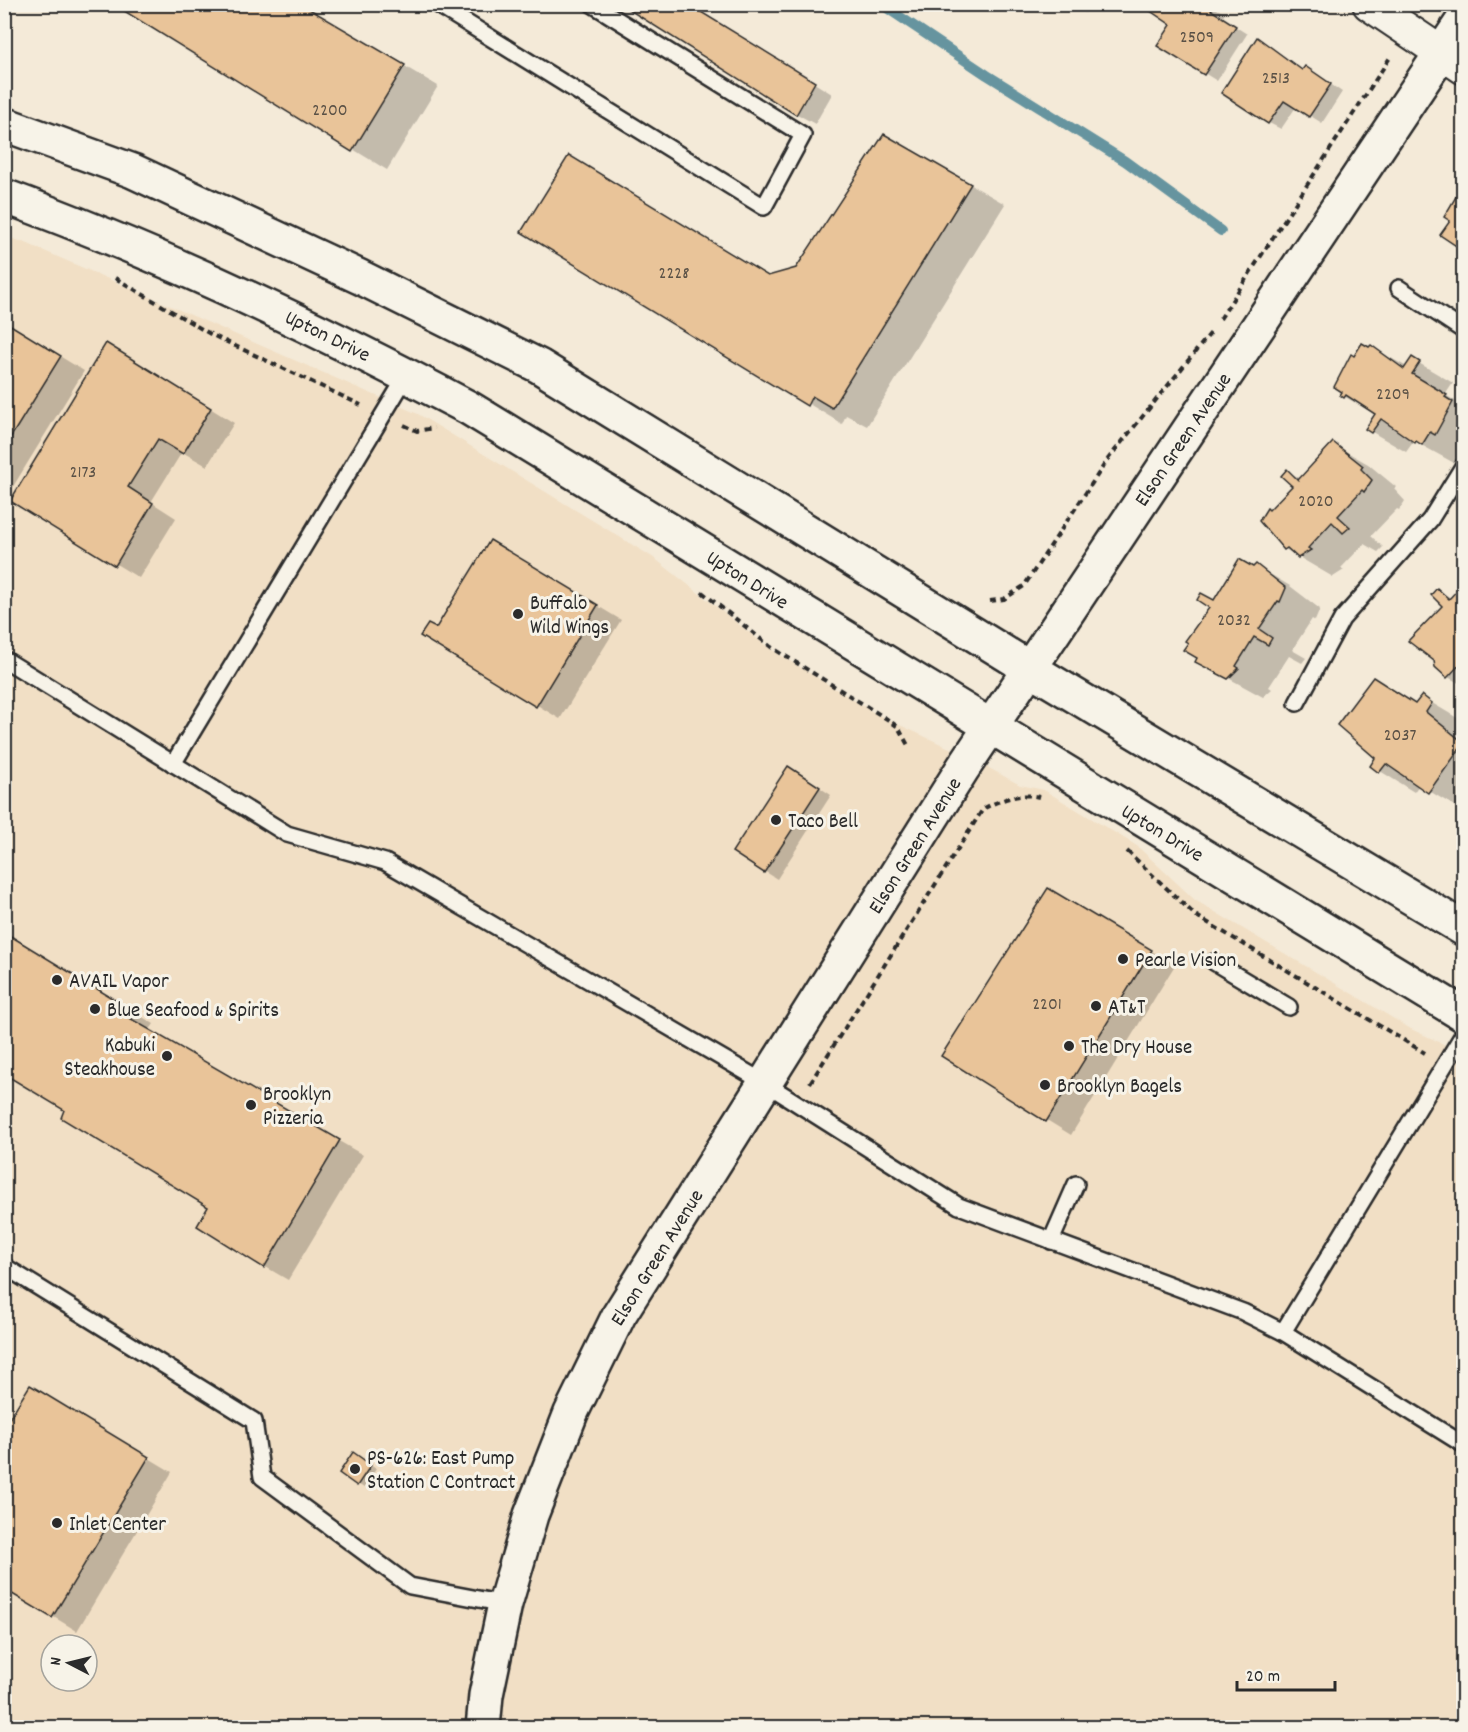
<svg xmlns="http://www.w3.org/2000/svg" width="1468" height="1732" font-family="Dekko,sans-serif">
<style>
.built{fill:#f1dfc5;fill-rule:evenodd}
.shadow{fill:#0003}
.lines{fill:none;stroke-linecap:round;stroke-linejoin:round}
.stream{stroke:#66949f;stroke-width:10}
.building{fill:#e9c499;stroke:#2b2b2b;stroke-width:1.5}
.service-casing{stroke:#2b2b2b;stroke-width:20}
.minor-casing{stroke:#2b2b2b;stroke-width:36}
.tertiary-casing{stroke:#2b2b2b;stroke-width:38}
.secondary-casing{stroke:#2b2b2b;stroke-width:38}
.path{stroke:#2b2b2b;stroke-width:4;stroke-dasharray:6 4.5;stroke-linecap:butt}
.service{stroke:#f7f3e8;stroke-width:15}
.minor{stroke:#f7f3e8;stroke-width:32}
.tertiary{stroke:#f7f3e8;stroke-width:33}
.secondary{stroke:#f7f3e8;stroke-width:33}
.poi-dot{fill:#2b2b2b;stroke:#f7f3e8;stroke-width:2}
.labels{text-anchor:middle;stroke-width:6;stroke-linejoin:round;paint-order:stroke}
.number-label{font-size:18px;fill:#5a5146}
.street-label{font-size:21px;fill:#2b2b2b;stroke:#f7f3e8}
.poi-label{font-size:21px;fill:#2b2b2b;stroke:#f7f3e8;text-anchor:start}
</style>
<rect width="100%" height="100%" fill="#f4ead8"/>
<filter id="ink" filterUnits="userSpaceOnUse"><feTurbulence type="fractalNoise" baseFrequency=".0167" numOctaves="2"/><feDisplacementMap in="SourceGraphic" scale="12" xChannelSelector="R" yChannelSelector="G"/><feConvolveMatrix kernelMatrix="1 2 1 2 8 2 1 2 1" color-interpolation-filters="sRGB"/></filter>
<g filter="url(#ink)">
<path class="built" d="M4,236L26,243L418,414L654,558L769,648L876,714L967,756L1020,785L1044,790L1137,846L1195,900L1411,1029L1463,1053V1727H5ZM51,1645H87V1681H51Z"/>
<g class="shadow">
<polygon points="116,4 299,4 438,86 387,170"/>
<polygon points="686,4 832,94 815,124 797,114"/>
<polygon points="1071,4 1090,4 1085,13"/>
<polygon points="1209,4 1225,14 1222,18 1247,34 1217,81 1159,45"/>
<polygon points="1270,46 1303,71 1317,75 1342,92 1322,123 1296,107 1281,129 1269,123"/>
<polygon points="885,136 1005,204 867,426 846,415 842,424 523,231 769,277 797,270"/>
<polygon points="4,322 84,371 6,498 4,497"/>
<polygon points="1371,347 1407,367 1412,359 1453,383 1445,395 1464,406 1464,453 1456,464 1414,441 1406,452 1367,429 1376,415 1342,395 1355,358"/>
<polygon points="131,359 234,423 207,466 182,452 151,502 176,518 139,578 116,564"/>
<polygon points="1333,444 1368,464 1396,487 1394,489 1405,501 1399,510 1397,509 1371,536 1383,547 1378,552 1364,544 1341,568 1344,570 1333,577 1285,549 1261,521 1294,486 1287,471 1301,479"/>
<polygon points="515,556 621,620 560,719 537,705 436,630"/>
<polygon points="1256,566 1290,586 1320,609 1315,621 1312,619 1292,650 1306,658 1302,663 1289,656 1269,687 1272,689 1263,697 1197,661 1215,602"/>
<polygon points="1464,585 1464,686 1448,677 1444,605 1438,590 1451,598"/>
<polygon points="1374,679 1416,705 1422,697 1464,722 1459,732 1464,736 1463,811 1419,785 1414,792 1372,766 1378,758"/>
<polygon points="801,775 831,795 777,879 734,852"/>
<polygon points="1073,904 1175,965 1071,1135 943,1056"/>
<polygon points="4,933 154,1024 149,1031 363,1155 288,1280 264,1266 210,1207 66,1109"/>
<polygon points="54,1401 172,1472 77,1631 4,1587"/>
<polygon points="359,1457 376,1469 364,1488 341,1473"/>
</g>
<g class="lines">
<polyline class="stream" points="881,4 987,75 1125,161 1221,231"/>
</g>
<g class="building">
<polygon points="113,4 301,4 405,65 352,152"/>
<polygon points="620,4 688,4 815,82 796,115"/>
<polygon points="1149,4 1212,4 1214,6 1211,10 1236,26 1204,75 1157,46 1171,25 1146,8"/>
<polygon points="1257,37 1302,70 1305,66 1331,84 1309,117 1284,101 1268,124 1221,93"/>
<polygon points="884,134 971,184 832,408 812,396 807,406 521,232 569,155 768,276 796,268"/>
<polygon points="1464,183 1464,251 1440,235 1450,221 1444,217"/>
<polygon points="4,321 61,356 4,448"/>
<polygon points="106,343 211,408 183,454 158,439 128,487 153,503 115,566 10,501"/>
<polygon points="1362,343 1369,347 1371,345 1404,369 1412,357 1420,362 1412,374 1447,395 1445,397 1453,402 1435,435 1430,432 1422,445 1416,441 1415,443 1381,419 1371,433 1365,429 1375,414 1346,395 1344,398 1340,395 1342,392 1334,387 1351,354 1354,356"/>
<polygon points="1333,442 1363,466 1361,469 1372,480 1364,492 1362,490 1338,516 1350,527 1343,533 1332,522 1308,548 1311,550 1298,558 1287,548 1284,550 1259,521 1267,508 1269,510 1292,486 1281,476 1287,469 1298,480"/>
<polygon points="490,540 598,605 536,707 420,636 428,624 436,628"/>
<polygon points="1239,559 1253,567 1256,564 1286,588 1280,602 1278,601 1259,629 1272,638 1268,645 1254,637 1236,666 1239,668 1228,679 1195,662 1197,658 1183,650 1188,643 1185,641 1209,608 1197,600 1201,593 1214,600"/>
<polygon points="1464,583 1464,660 1447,678 1435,667 1434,661 1408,641 1442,606 1431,595 1437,588 1449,599"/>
<polygon points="1373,677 1415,704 1422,695 1432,703 1426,712 1464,743 1428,793 1386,764 1379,773 1370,766 1375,758 1337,725"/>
<polygon points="788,766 820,787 764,873 732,852"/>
<polygon points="1048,888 1152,950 1046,1122 941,1056"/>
<polygon points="4,932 130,1009 126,1016 340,1140 264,1268 197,1226 208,1207 61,1118 64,1110 4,1074"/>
<polygon points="30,1385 149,1457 52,1618 4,1589 4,1427"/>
<polygon points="353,1452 371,1465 357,1486 339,1473"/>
</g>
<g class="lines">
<defs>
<g id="service">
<polyline points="436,4 764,207 803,135 592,4"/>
<polyline points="1399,288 1464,331"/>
<polyline points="4,659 287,834 385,862 765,1083 959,1206 1243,1312 1283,1332 1464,1445"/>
<polyline points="1297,703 1342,619 1430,520 1464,465"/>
<polyline points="173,764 407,375"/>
<polyline points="1214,962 1289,1007"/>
<polyline points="1051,1241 1076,1184"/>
<polyline points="4,1266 254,1421 262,1477 410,1586 505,1604"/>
<polyline points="1283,1332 1464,1033"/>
</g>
<polyline id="minor" points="1369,4 1464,68"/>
<polyline id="tertiary" points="483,1728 486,1695 505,1604 531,1515 571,1413 619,1315 963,768 1464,19"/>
<g id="secondary">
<polyline points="4,124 133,171 360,277 539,366 1029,668 1464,929"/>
<path d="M4,196C165,255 318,328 469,408L1464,1015"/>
</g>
</defs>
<use href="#service" class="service-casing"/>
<use href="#minor" class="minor-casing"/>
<use href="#tertiary" class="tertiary-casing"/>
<use href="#secondary" class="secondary-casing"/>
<g class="path">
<polyline points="115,278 212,335 361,405"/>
<polyline points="1220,319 1391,56"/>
<polyline points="404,425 417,431 434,428"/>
<polyline points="702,592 771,647 887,719 898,727 909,747"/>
<polyline points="990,601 1004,599 1024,586 1108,459 1213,330"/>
<polyline points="1127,851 1195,915 1425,1053"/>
<path d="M810,1083L983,809C999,800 1021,792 1039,797"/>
</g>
<use href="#service" class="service"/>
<use href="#minor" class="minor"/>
<use href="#tertiary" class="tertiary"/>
<use href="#secondary" class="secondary"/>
</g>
</g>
<g class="poi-dot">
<circle cx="518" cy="614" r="6"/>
<circle cx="776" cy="820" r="6"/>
<circle cx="1123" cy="959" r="6"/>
<circle cx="57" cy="980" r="6"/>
<circle cx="1096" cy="1006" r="6"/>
<circle cx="95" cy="1009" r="6"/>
<circle cx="1069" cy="1046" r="6"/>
<circle cx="167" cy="1056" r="6"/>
<circle cx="1045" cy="1085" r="6"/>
<circle cx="251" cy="1105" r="6"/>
<circle cx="355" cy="1469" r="6"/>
<circle cx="57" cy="1523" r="6"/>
</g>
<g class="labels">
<g class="number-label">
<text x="1197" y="42">2509</text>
<text x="1276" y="83">2513</text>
<text x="330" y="115">2200</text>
<text x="674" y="278">2228</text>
<text x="1393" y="399">2209</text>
<text x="83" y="477">2173</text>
<text x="1316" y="506">2020</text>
<text x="1234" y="625">2032</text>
<text x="1400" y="740">2037</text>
<text x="1047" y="1009">2201</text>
</g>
<g class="street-label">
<text transform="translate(328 335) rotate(26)" y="7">Upton Drive</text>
<text transform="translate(1182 439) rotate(-56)" y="7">Elson Green Avenue</text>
<text transform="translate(748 579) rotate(32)" y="7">Upton Drive</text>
<text transform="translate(1163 832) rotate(31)" y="7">Upton Drive</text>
<text transform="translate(914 845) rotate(-58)" y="7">Elson Green Avenue</text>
<text transform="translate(656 1257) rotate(-58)" y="7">Elson Green Avenue</text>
</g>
<g class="poi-label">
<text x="530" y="609">Buffalo<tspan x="530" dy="24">Wild Wings</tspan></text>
<text x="788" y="827">Taco Bell</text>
<text x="1135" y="966">Pearle Vision</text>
<text x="69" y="987">AVAIL Vapor</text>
<text x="1108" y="1013">AT&amp;T</text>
<text x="107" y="1016">Blue Seafood &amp; Spirits</text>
<text x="155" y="1051" text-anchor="end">Kabuki<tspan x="155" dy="24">Steakhouse</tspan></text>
<text x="1081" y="1053">The Dry House</text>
<text x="1057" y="1092">Brooklyn Bagels</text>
<text x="263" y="1100">Brooklyn<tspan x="263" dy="24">Pizzeria</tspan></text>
<text x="367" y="1464">PS-626: East Pump<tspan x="367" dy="24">Station C Contract</tspan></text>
<text x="69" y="1530">Inlet Center</text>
</g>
</g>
<rect width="1468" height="1732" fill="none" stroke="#f7f3e8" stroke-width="24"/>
<rect x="12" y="12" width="1444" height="1708" fill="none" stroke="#2b2b2b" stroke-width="2" filter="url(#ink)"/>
<g transform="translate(69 1663) rotate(277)"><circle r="28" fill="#f7f3e8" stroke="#a5a39c" stroke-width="1.5"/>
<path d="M0-4.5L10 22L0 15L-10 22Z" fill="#2b2b2b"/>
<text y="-9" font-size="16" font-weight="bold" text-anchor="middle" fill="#2b2b2b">N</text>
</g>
<path d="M1237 1681v9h98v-9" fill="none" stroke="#2b2b2b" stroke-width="3"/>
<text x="1246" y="1681" font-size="18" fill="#2b2b2b" stroke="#f7f3e8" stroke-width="4.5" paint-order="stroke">20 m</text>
</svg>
